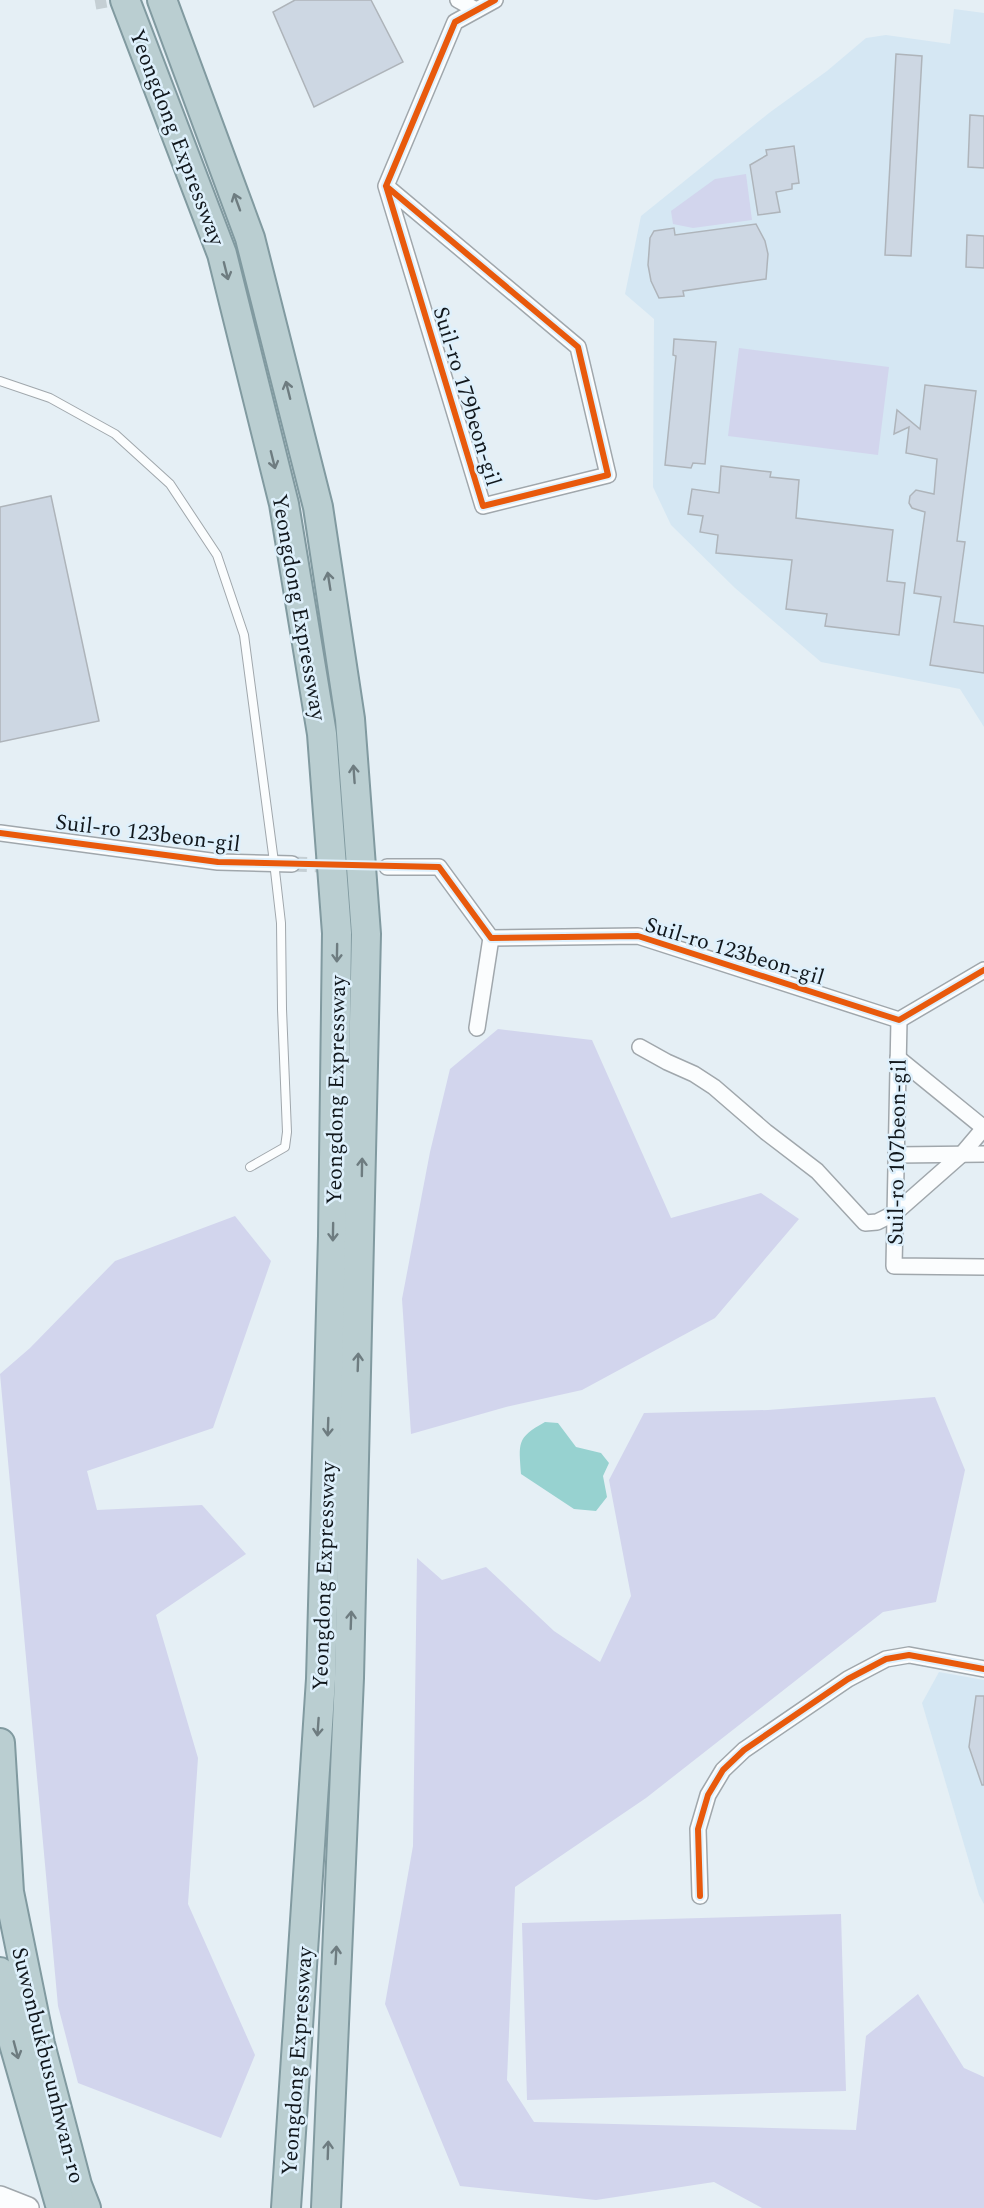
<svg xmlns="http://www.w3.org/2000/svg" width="984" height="2208" font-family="Spectral,serif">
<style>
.built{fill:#d5e7f3}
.green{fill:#d2d5ed}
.water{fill:#97d2d0}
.building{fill:#cdd7e3;stroke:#aeb4ba;stroke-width:1.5}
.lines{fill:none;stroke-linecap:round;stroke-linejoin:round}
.street-tunnel{stroke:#c5cfd4;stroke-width:15;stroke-dasharray:15 8;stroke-linecap:butt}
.lane-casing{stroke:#a0a7ac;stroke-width:10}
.street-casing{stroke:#a0a7ac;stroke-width:18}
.secondary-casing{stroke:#a0a7ac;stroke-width:24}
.highway-casing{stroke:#819aa0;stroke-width:32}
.lane{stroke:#fbfdfe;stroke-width:8}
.street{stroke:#fbfdfe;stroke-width:15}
.secondary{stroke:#fbfdfe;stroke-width:21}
.highway{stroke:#baced1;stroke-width:28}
.cycleway-casing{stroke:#def0fc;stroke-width:10}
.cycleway{stroke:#e8590c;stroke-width:6}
.oneway{stroke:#6e7c80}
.labels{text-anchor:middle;stroke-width:5;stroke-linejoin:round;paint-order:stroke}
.street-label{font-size:22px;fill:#11171c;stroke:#def0fc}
</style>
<rect width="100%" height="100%" fill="#e5eff5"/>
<g class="built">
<polygon points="954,9 984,13 984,727 960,689 821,662 735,588 671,525 653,487 654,319 625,294 641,216 769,113 827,71 866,38 886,35 950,44"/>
<polygon points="939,1672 984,1680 984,1904 979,1895 922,1703"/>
</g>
<g class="green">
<polygon points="746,174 752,220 693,228 673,224 671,211 715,179"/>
<polygon points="739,348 889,367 878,455 728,436"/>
<polygon points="498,1029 592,1040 671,1218 761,1193 799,1219 715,1318 582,1390 506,1407 411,1434 402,1299 430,1152 450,1069"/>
<polygon points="235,1216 271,1261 213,1428 87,1471 97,1510 202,1505 246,1554 156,1615 198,1758 188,1904 255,2055 221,2138 78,2083 58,2006 0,1374 30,1348 115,1261"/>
<polygon points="935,1397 965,1470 936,1602 883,1612 646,1798 515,1887 507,2080 534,2122 856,2130 866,2036 918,1994 964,2068 984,2077 984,2208 762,2208 714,2182 596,2200 460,2186 385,2004 413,1846 417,1558 442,1580 486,1567 554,1631 600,1662 631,1596 609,1480 644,1413 768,1410"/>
<polygon points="841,1914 846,2091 527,2100 522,1923"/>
</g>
<path class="water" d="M545,1422L558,1423L576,1447L601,1453L609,1463L603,1476L607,1497L596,1511L574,1509L521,1474C519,1443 516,1438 545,1422Z"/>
<g class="building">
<polygon points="295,0 371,0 403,62 314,107 273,12"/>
<polygon points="896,54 922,56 911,256 885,255"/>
<polygon points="970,115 984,116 984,168 968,167"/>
<polygon points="794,146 799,183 792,184 792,189 776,192 780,212 758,215 750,165 767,155 766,150"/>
<polygon points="756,224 765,241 768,254 766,279 683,291 684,296 659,298 651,281 648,265 650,238 654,231 674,228 675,235"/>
<polygon points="967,235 984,236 984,268 966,267"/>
<polygon points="674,339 716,342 705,464 693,463 691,468 665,465 676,356 673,355"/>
<polygon points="925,385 976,391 957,541 965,542 954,622 984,626 984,673 930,665 941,597 914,593 925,512 912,508 909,503 910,496 916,490 934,494 937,459 906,453 909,427 894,434 897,410 920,429"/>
<polygon points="721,466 771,472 770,477 799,480 796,518 893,530 887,581 905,583 899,635 825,626 827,614 786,609 792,560 716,553 718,535 700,532 703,516 688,514 692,489 719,493"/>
<polygon points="51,496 99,721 0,742 0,507"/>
<polygon points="976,1696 984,1696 984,1785 982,1785 969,1747"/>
</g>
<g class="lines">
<g class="street-tunnel">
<polyline points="95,2 106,0"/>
<polyline points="292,864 387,867"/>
</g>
<defs>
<polyline id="lane" points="0,381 50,398 115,434 170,484 217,555 244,635 274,862 281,923 282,1009 287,1132 285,1147 250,1167"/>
<g id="street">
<polyline points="458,0 476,10"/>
<polyline points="386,186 578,347 608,475 483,506 386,186 455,22 495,0"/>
<polyline points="0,833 218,862 292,864"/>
<polyline points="387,867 439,867 491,938 638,936 899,1020 984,970"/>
<polyline points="899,1020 894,1266 984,1267"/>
<polyline points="477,1028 491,938"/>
<polyline points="640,1047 667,1062 694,1074 714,1087 766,1132 817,1171 865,1223 877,1222 895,1213 962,1154 984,1128"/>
<polyline points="898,1058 984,1128"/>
<polyline points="896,1155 984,1154"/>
<polyline points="700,1896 698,1829 708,1795 723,1770 744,1750 848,1679 886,1659 909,1655 984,1669"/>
</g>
<polyline id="secondary" points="0,2197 28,2208"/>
<g id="highway">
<polyline points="125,0 222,254 284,504 322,734 337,933 333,1236 321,1679 286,2208"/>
<polyline points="162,0 250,238 318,507 350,719 366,934 349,1678 326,2208"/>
<polyline points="0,1743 9,1892 40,2044 77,2185 86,2208"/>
<polyline points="0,1972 14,2044 61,2208"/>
</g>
</defs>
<use href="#lane" class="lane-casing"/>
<use href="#street" class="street-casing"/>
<use href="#secondary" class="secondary-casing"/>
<use href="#highway" class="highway-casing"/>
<use href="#lane" class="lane"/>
<use href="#street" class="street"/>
<use href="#secondary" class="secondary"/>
<use href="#highway" class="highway"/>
<defs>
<g id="cycleway">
<polyline points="386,186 578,347 608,475 483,506 386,186 455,22 495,0"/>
<polyline points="0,833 218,862 439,867 491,938 638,936 899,1020 984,970"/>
<polyline points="700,1896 698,1829 708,1795 723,1770 744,1750 848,1679 886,1659 909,1655 984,1669"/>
</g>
</defs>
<use href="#cycleway" class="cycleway-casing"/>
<use href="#cycleway" class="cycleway"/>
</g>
<defs><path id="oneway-shaft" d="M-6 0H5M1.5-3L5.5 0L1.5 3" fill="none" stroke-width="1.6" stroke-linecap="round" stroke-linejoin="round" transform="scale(1.5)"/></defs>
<g class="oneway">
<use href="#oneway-shaft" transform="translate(237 202) rotate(-110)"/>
<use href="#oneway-shaft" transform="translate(226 271) rotate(76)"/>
<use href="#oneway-shaft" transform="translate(288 390) rotate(-104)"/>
<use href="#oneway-shaft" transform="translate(273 460) rotate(76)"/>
<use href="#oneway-shaft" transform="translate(329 581) rotate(-99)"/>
<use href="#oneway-shaft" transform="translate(354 774) rotate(-94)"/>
<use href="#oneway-shaft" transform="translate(337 953) rotate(91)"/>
<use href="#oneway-shaft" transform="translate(362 1167) rotate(-89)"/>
<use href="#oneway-shaft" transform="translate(333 1232) rotate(91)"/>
<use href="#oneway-shaft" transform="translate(358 1362) rotate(-88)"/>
<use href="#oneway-shaft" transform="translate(328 1427) rotate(92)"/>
<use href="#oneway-shaft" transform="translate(351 1620) rotate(-88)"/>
<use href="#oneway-shaft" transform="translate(318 1727) rotate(94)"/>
<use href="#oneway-shaft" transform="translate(336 1955) rotate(-87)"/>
<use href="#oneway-shaft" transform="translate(16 2050) rotate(75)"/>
<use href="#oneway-shaft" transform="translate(328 2150) rotate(-88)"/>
</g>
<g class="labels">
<g class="street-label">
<text transform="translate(178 137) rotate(69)" y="8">Yeongdong Expressway</text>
<text transform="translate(468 396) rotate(73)" y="8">Suil-ro 179beon-gil</text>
<text transform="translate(300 607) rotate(80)" y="8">Yeongdong Expressway</text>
<text transform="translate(148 832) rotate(7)" y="8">Suil-ro 123beon-gil</text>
<text transform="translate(735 950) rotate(17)" y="8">Suil-ro 123beon-gil</text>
<text transform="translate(335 1090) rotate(-89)" y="8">Yeongdong Expressway</text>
<text transform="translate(896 1152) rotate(-89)" y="8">Suil-ro 107beon-gil</text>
<text transform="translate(323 1576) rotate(-88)" y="8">Yeongdong Expressway</text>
<text transform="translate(296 2061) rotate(-86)" y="8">Yeongdong Expressway</text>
<text transform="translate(49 2065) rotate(76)" y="8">Suwonbukbusunhwan-ro</text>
</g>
</g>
</svg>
